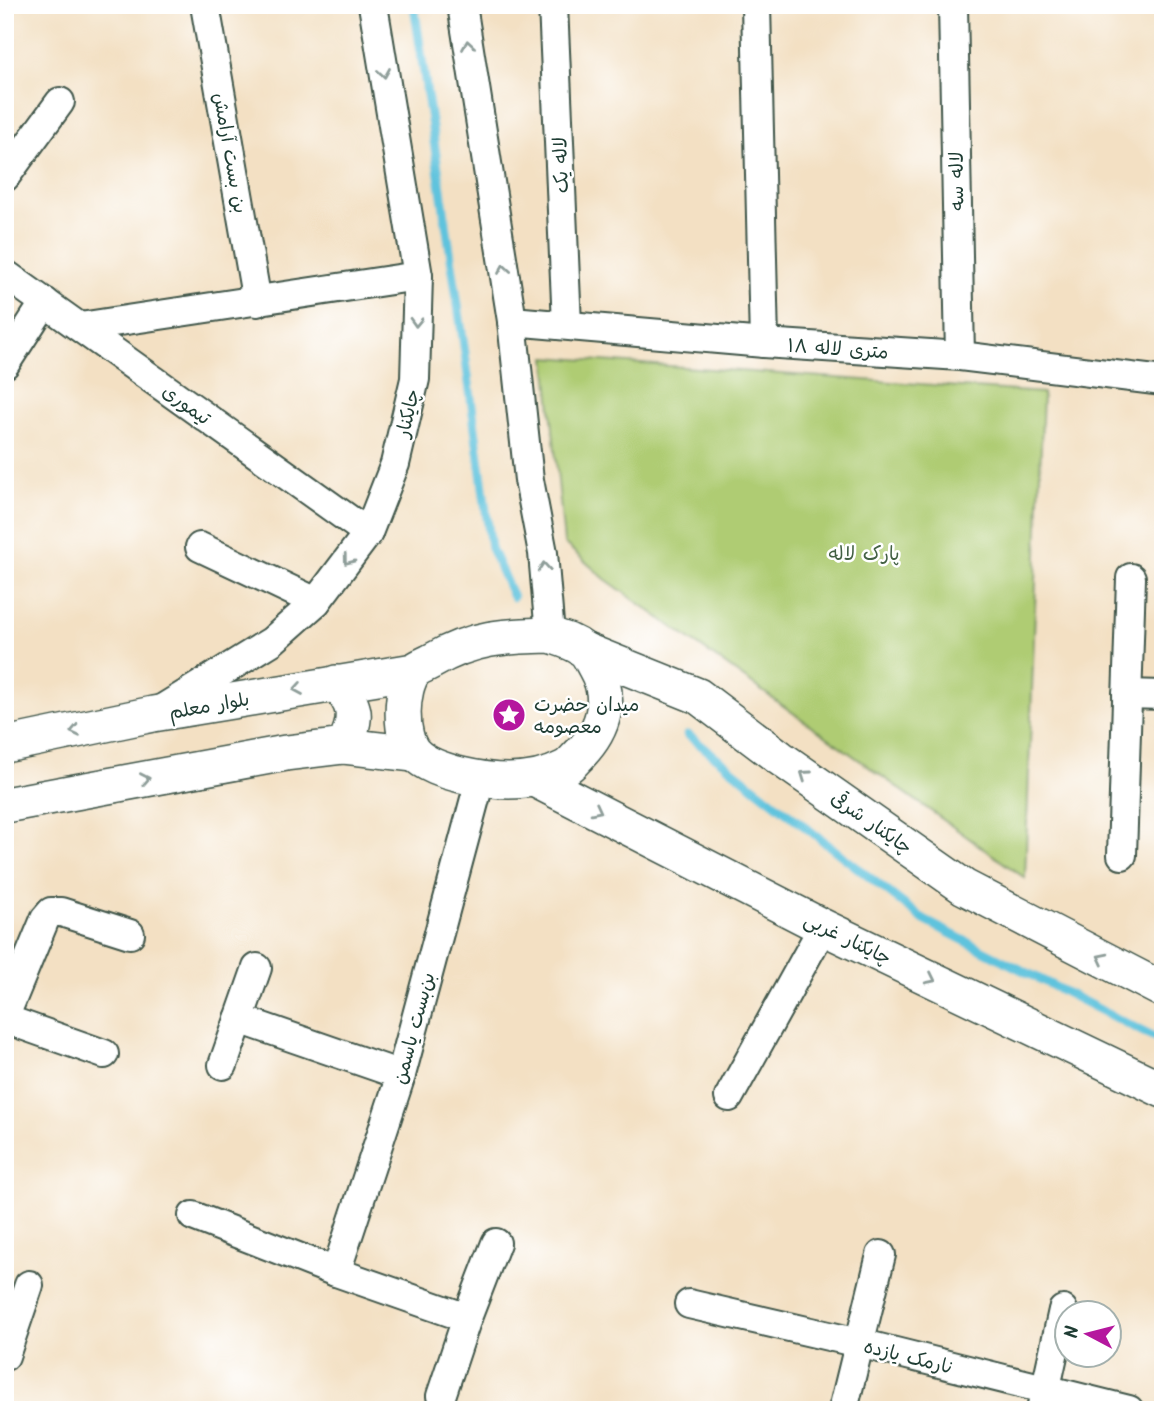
<svg xmlns="http://www.w3.org/2000/svg" width="1168" height="1415" font-family="Kalam,'Playpen Sans Arabic',sans-serif">
<style>
.green{fill:#afcc73;stroke:#678454;stroke-width:2}
.lines{fill:none;stroke-linecap:round;stroke-linejoin:round}
.stream{stroke:#5fc3dd;stroke-width:9}
.minor-casing{stroke:#3f5549;stroke-width:32}
.major-casing{stroke:#3f5549;stroke-width:38}
.minor{stroke:#fff;stroke-width:28}
.major{stroke:#fff;stroke-width:35}
.oneway{stroke:#8f9e9a}
.labels{text-anchor:middle;stroke-width:5;stroke-linejoin:round;paint-order:stroke}
.street-label{font-size:19px;fill:#1f3d34;stroke:#fff}
.park-label{font-size:19px;fill:#436144;stroke:#fff}
.poi-label{font-size:19px;fill:#1f3d34;stroke:#fff;text-anchor:start}
</style>
<rect width="100%" height="100%" fill="#fff"/>
<filter id="ink" filterUnits="userSpaceOnUse"><feTurbulence type="fractalNoise" baseFrequency=".0143" numOctaves="2"/><feDisplacementMap in="SourceGraphic" scale="14" xChannelSelector="R" yChannelSelector="G"/><feConvolveMatrix kernelMatrix="1 2 1 2 8 2 1 2 1" color-interpolation-filters="sRGB"/></filter>
<filter id="wash" filterUnits="userSpaceOnUse"><feTurbulence type="fractalNoise" baseFrequency=".00686" numOctaves="4" result="noise"/><feDisplacementMap in="SourceGraphic" scale="28" xChannelSelector="R" yChannelSelector="G"/><feGaussianBlur stdDeviation="1.57" result="paint"/><feColorMatrix in="noise" values="0 0 0 0 0 0 0 0 0 0 0 0 0 0 0 0 0 1.4 0 .05"/><feComposite in="paint" operator="in"/></filter>
<g filter="url(#wash)">
<rect width="100%" height="100%" fill="#f3e0c3"/>
<polygon class="green" points="546,357 1043,393 1025,878 605,579 564,543"/>
<g class="lines">
<g class="stream">
<polyline points="414,5 465,353 491,548 513,597"/>
<polyline points="688,735 924,920 1163,1042"/>
</g>
</g>
</g>
<g filter="url(#ink)">
<g class="lines">
<defs>
<g id="minor">
<polyline points="205,5 257,302"/>
<polyline points="462,5 512,321 529,480 543,553 550,635"/>
<polyline points="553,5 567,325"/>
<polyline points="756,5 764,343"/>
<polyline points="953,5 960,356"/>
<polyline points="5,177 60,102"/>
<polyline points="5,274 368,533"/>
<polyline points="512,321 764,343 960,356 1163,381"/>
<polyline points="80,327 418,276"/>
<polyline points="5,364 45,302"/>
<polyline points="200,547 316,602"/>
<polyline points="1127,694 1163,695"/>
<polyline points="162,709 272,641 316,602 368,533 395,464 415,379 418,276 373,5"/>
<polyline points="1122,855 1131,578"/>
<polyline points="5,1016 45,919 51,912 61,912 130,934"/>
<polyline points="5,1019 104,1054"/>
<polyline points="239,1019 401,1075"/>
<polyline points="223,1065 257,968"/>
<polyline points="729,1097 823,927"/>
<polyline points="193,1216 336,1272 467,1318"/>
<polyline points="336,1272 401,1075 480,780"/>
<polyline points="689,1304 859,1343 1129,1410"/>
<polyline points="5,1356 29,1285"/>
<polyline points="441,1396 467,1318 496,1243"/>
<polyline points="843,1410 881,1255"/>
<polyline points="1041,1410 1063,1310"/>
</g>
<g id="major">
<path d="M550,635C562,639 574,642 584,650C589,654 592,662 595,667C613,698 604,729 580,754C575,759 571,765 565,768C533,785 495,783 461,775C445,771 425,765 414,753C399,736 400,689 414,671C418,667 427,664 432,661C473,637 504,636 550,635Z"/>
<polyline points="586,651 698,696 780,758 964,887 1163,990"/>
<path d="M336,683C357,706 358,718 344,746"/>
<polyline points="5,745 153,714 414,671"/>
<polyline points="536,780 823,927 1163,1090"/>
<polyline points="5,805 286,753 344,746 414,754"/>
</g>
</defs>
<use href="#minor" class="minor-casing"/>
<use href="#major" class="major-casing"/>
<use href="#minor" class="minor"/>
<use href="#major" class="major"/>
</g>
<defs><path id="oneway-chevron" d="M-2-3.5L2.5 0L-2 3.5" fill="none" stroke-width="1.6" stroke-linecap="round" stroke-linejoin="round" transform="scale(1.75)"/></defs>
<g class="oneway">
<use href="#oneway-chevron" transform="translate(468 45) rotate(-99)"/>
<use href="#oneway-chevron" transform="translate(384 73) rotate(81)"/>
<use href="#oneway-chevron" transform="translate(504 269) rotate(-99)"/>
<use href="#oneway-chevron" transform="translate(416 322) rotate(92)"/>
<use href="#oneway-chevron" transform="translate(348 560) rotate(127)"/>
<use href="#oneway-chevron" transform="translate(544 567) rotate(-95)"/>
<use href="#oneway-chevron" transform="translate(298 689) rotate(170)"/>
<use href="#oneway-chevron" transform="translate(75 731) rotate(168)"/>
<use href="#oneway-chevron" transform="translate(805 775) rotate(-145)"/>
<use href="#oneway-chevron" transform="translate(145 779) rotate(-11)"/>
<use href="#oneway-chevron" transform="translate(597 810) rotate(27)"/>
<use href="#oneway-chevron" transform="translate(1102 958) rotate(-153)"/>
<use href="#oneway-chevron" transform="translate(931 979) rotate(26)"/>
</g>
</g>
<defs>
<symbol id="sight-disc" viewBox="-11 -11 22 22"><circle r="9.5" fill="#b5179e" stroke="#fff"/><path d="M0-6L1.8-2.2L6-1.7L2.9 1.2L3.7 5.4L0 3.3L-3.7 5.4L-2.9 1.2L-6-1.7L-1.8-2.2Z" fill="#fff"/></symbol>
</defs>
<g fill-rule="evenodd">
<use href="#sight-disc" x="490" y="696" width="38" height="38"/>
</g>
<g class="labels">
<g class="street-label">
<text transform="translate(231 153) rotate(80)" y="7">بن بست آرامش</text>
<text transform="translate(560 165) rotate(-92)" y="7">لاله یک</text>
<text transform="translate(956 181) rotate(-91)" y="7">لاله سه</text>
<text transform="translate(838 348) rotate(4)" y="7">۱۸ متری لاله</text>
<text transform="translate(187 404) rotate(36)" y="7">تیموری</text>
<text transform="translate(407 413) rotate(-77)" y="7">چایکنار</text>
<text transform="translate(209 705) rotate(-10)" y="7">بلوار معلم</text>
<text transform="translate(872 822) rotate(35)" y="7">چایکنار شرقی</text>
<text transform="translate(848 938) rotate(26)" y="7">چایکنار غربی</text>
<text transform="translate(413 1028) rotate(-75)" y="7">بن‌بست یاسمن</text>
<text transform="translate(909 1356) rotate(14)" y="7">نارمک یازده</text>
</g>
<g class="park-label">
<text x="864" y="560">پارک لاله</text>
</g>
<g class="poi-label">
<text x="534" y="711">میدان حضرت<tspan x="534" dy="22">معصومه</tspan></text>
</g>
</g>
<rect width="1168" height="1415" fill="none" stroke="#fff" stroke-width="28"/>
<g transform="translate(1088 1334) rotate(277)"><circle r="33" fill="#ffffff" stroke="#a5b1ae" stroke-width="2"/>
<path d="M0-5L12 26L0 18L-12 26Z" fill="#b5179e"/>
<text y="-10" font-size="19" font-weight="bold" text-anchor="middle" fill="#1f3d34">N</text>
</g>
</svg>
